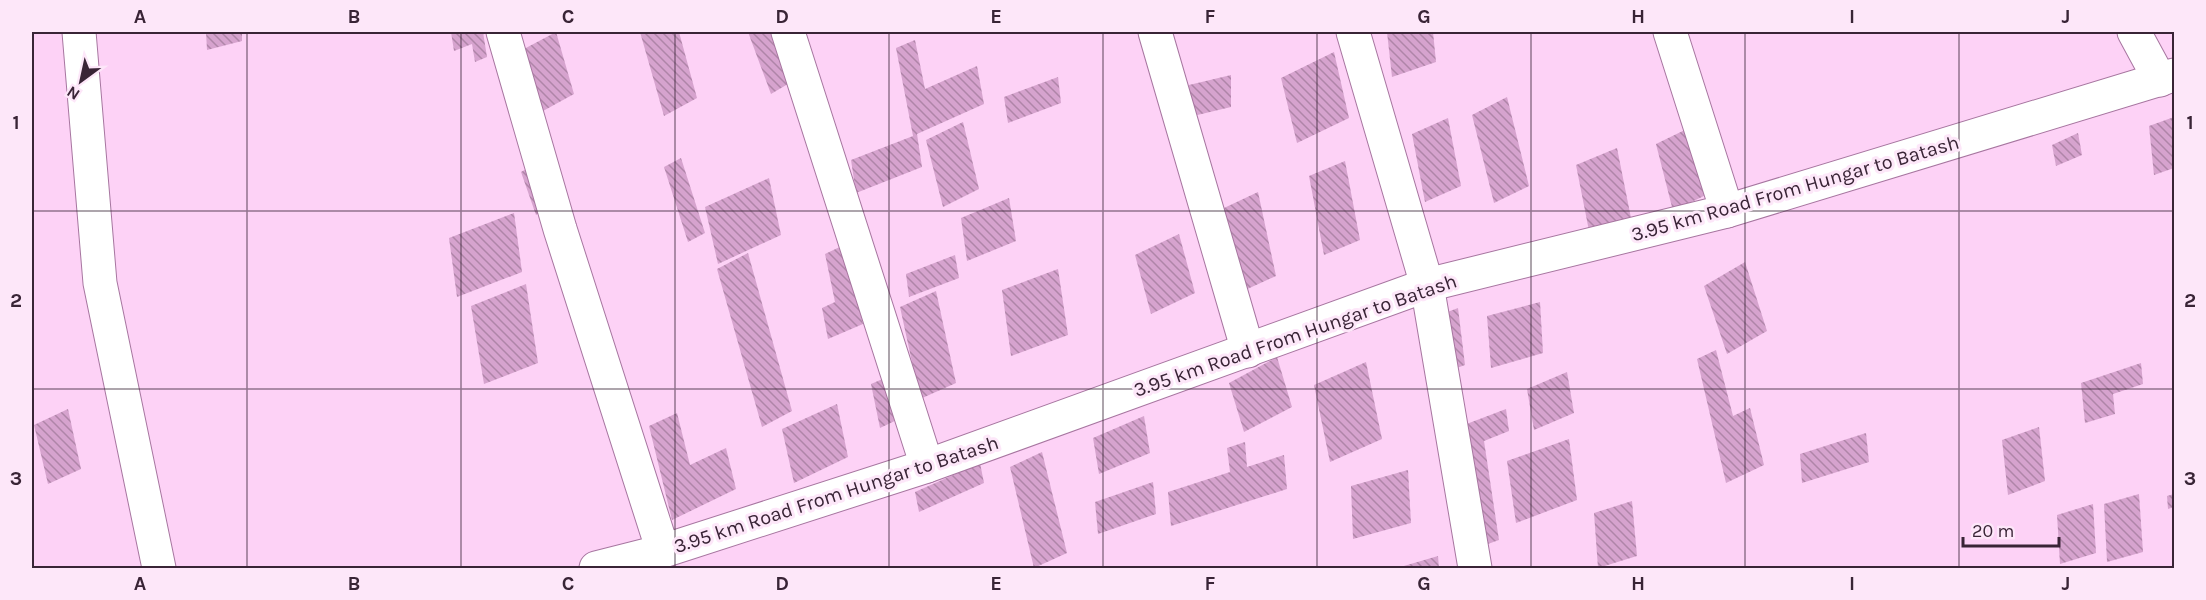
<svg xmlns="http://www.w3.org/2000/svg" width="2206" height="600" font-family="Karla,sans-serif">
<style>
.building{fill:url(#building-back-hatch)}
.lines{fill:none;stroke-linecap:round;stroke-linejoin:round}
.street-casing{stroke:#a776a0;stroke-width:35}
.secondary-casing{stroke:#a776a0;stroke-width:35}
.street{stroke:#fff;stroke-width:33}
.secondary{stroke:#fff;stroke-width:33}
.grid{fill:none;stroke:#392436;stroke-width:1.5;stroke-opacity:0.55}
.labels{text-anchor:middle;stroke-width:6;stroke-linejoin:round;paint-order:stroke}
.street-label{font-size:20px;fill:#392436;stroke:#fde7f9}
.neatline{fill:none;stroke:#392436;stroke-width:2}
.grid-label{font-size:20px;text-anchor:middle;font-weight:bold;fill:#392436}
</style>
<defs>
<pattern id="building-back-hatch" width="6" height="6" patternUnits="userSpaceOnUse" patternTransform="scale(1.5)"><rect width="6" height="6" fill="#d6a3ce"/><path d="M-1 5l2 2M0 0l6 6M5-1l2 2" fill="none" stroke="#af85a8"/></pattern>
</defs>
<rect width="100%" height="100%" fill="#fdd2f6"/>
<g class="building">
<polygon points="206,32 242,32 242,41 207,50"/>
<polygon points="451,32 483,32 487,57 475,62 472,44 454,51"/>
<polygon points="556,32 574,94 543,111 524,49"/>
<polygon points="640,32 679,32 697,98 664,116"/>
<polygon points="748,32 775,32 793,81 771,94"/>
<polygon points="1387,32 1433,32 1436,62 1392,77"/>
<polygon points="915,40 925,89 977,66 984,104 917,134 922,167 856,193 851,160 913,136 896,48"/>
<polygon points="1334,52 1349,118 1297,143 1281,78"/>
<polygon points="1231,75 1231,107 1189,117 1189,85"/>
<polygon points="1058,77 1061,103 1008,123 1004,97"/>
<polygon points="1507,97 1529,186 1494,203 1472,115"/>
<polygon points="2174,117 2174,168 2154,175 2149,126"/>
<polygon points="1448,118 1461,186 1425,202 1412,134"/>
<polygon points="963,122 979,189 943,207 926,140"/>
<polygon points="1693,126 1710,193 1673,211 1656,144"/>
<polygon points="2078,133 2082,155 2056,166 2052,145"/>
<polygon points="1617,148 1632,223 1591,241 1576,165"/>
<polygon points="681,158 705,233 688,242 664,167"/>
<polygon points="1345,161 1360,240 1324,255 1309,176"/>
<polygon points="535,164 550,207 536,215 521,172"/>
<polygon points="769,178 781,235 718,264 705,207"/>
<polygon points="1258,192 1276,276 1243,291 1224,208"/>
<polygon points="1009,198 1016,241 967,261 961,218"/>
<polygon points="514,213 522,272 457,297 449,238"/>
<polygon points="1179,234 1195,293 1151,314 1135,255"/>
<polygon points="846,244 863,324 828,339 822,308 835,302 825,254"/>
<polygon points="748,253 792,411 762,427 717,269"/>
<polygon points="955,255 959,278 909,297 906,274"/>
<polygon points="1745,262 1767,331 1727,354 1704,286"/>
<polygon points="1058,269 1068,335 1011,356 1002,290"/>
<polygon points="526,284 538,363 484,384 471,306"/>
<polygon points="936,291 956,383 920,399 900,307"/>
<polygon points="1540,302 1543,353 1491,368 1487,316"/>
<polygon points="1458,308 1465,365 1443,373 1437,316"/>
<polygon points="1716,350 1733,416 1750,408 1764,465 1726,483 1697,359"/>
<polygon points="1277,357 1292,407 1244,432 1229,383"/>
<polygon points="1366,362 1382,439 1330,462 1314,385"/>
<polygon points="2141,363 2143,384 2113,394 2115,414 2085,423 2081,383"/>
<polygon points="1567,372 1574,413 1534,430 1527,389"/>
<polygon points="894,374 903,417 880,428 871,384"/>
<polygon points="837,404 848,457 794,483 782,429"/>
<polygon points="68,409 81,469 48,484 34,425"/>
<polygon points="1506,409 1509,431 1484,441 1499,540 1474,549 1456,428"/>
<polygon points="677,413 690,465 726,448 736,489 672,520 649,426"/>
<polygon points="1144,416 1150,453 1099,474 1093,438"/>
<polygon points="2039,427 2045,481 2008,495 2002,440"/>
<polygon points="1866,433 1869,462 1802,483 1800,454"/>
<polygon points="1569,439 1577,500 1516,523 1507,461"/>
<polygon points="1245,442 1247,467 1284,455 1287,489 1171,526 1168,492 1230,472 1227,448"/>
<polygon points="1042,452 1067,553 1034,568 1010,467"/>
<polygon points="980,463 984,483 919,512 915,492"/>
<polygon points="1408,470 1411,523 1353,539 1351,486"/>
<polygon points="1153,482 1156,514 1098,534 1095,502"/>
<polygon points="2139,494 2143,552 2107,562 2104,504"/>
<polygon points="2174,494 2174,507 2168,509 2167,496"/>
<polygon points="1632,501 1637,556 1598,568 1594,513"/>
<polygon points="2093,504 2096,553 2060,564 2057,515"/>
<polygon points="1438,556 1439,568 1397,568"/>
</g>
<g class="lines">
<defs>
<g id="street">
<polyline points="79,32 100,283 159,568"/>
<polyline points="503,32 560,229 663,551"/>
<polyline points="788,32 927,466"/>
<polyline points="1155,32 1248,351"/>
<polyline points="1353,32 1427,285 1475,568"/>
<polyline points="1670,32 1727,211"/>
<polyline points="2134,32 2160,80"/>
</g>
<polyline id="secondary" points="596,568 663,551 927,466 1427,285 1727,211 2174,75"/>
</defs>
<use href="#street" class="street-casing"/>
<use href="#secondary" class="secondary-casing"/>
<use href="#street" class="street"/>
<use href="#secondary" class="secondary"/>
</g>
<path class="grid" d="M247,32V568M461,32V568M675,32V568M889,32V568M1103,32V568M1317,32V568M1531,32V568M1745,32V568M1959,32V568M32,211H2174M32,389H2174"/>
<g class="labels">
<g class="street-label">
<text transform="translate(1795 188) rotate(-16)" y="7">3.95 km Road From Hungar to Batash</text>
<text transform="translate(1295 335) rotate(-19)" y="7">3.95 km Road From Hungar to Batash</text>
<text transform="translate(836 494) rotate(-18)" y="7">3.95 km Road From Hungar to Batash</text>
</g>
</g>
<rect width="2206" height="600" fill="none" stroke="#fde7f9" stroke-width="66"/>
<g transform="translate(81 81) rotate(213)" stroke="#fde7f9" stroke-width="4.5" paint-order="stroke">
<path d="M0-4.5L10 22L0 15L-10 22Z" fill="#392436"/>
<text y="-9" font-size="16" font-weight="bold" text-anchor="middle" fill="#392436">N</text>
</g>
<path d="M1963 537v9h96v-9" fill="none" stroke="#392436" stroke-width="3"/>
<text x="1972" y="537" font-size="18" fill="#392436" stroke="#fde7f9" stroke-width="4.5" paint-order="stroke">20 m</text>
<rect x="33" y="33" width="2140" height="534" class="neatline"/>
<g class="grid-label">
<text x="140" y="23">A</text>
<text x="354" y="23">B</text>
<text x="568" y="23">C</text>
<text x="782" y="23">D</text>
<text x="996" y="23">E</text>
<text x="1210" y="23">F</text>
<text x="1424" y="23">G</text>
<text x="1638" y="23">H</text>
<text x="1852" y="23">I</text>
<text x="2066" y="23">J</text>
<text x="16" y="129">1</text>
<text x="2190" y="129">1</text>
<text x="16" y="307">2</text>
<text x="2190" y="307">2</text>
<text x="16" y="485">3</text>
<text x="2190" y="485">3</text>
<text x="140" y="590">A</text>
<text x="354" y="590">B</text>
<text x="568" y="590">C</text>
<text x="782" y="590">D</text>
<text x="996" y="590">E</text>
<text x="1210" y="590">F</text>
<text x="1424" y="590">G</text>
<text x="1638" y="590">H</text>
<text x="1852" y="590">I</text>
<text x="2066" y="590">J</text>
</g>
</svg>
